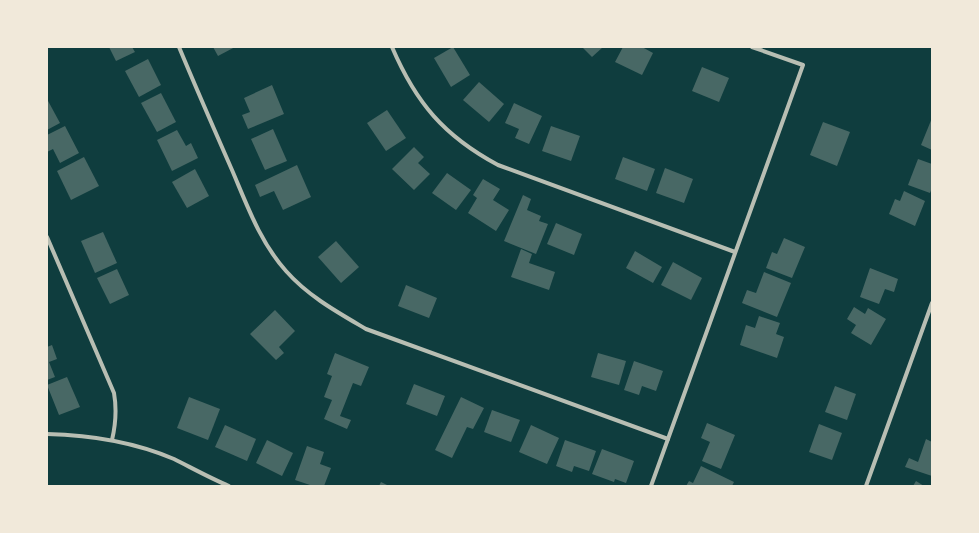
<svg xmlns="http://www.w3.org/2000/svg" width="979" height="533" font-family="'Work Sans',sans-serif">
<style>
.building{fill:#486865}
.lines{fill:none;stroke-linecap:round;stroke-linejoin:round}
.minor{stroke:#b8beb3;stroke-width:4}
</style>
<rect width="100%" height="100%" fill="#0f3d3e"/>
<g class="building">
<polygon points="109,47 132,47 135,52 116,61"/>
<polygon points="213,47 235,47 218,56"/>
<polygon points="453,47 470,75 451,87 434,58"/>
<polygon points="582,47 603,47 592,57"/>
<polygon points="623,47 642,47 653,53 642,75 615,62"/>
<polygon points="148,59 161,85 139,97 125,71"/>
<polygon points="702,67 729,78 719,102 692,91"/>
<polygon points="479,82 504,104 489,122 463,100"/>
<polygon points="272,85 284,114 248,129 242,115 250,112 244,98"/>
<polygon points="161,93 176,122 157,132 141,103"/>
<polygon points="47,99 60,123 47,130"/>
<polygon points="514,103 542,116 529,144 515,138 519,129 505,123"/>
<polygon points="387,110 406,138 386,151 367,123"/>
<polygon points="932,118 932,150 921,145"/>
<polygon points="823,122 850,132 837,166 810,155"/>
<polygon points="65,126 79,153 60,163 53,149 47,152 47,135"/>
<polygon points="551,126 580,136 571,161 542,151"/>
<polygon points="273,129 287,161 265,170 251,139"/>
<polygon points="177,130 186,146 191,143 198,158 172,171 157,140"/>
<polygon points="414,147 424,157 418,163 430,174 414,190 392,169"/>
<polygon points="84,157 99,186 71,200 57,171"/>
<polygon points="623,157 655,169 647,191 615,179"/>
<polygon points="918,159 932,164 932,188 930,193 908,185"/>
<polygon points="297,165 311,197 283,210 274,191 260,197 255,185"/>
<polygon points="665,168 693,179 684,203 656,193"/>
<polygon points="195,169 209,196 187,208 172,182"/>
<polygon points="447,173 471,190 456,210 432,193"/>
<polygon points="483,179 500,189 493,200 509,210 496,231 468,213 477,198 473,195"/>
<polygon points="904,191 925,201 915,226 889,214 895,199 900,201"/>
<polygon points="523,195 531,199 527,210 541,216 539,221 548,224 536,254 504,241"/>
<polygon points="556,223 582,234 574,255 547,244"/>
<polygon points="103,232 117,263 95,273 81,241"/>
<polygon points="784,238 805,247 792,278 766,268 772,252 777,254"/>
<polygon points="336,241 359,267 341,283 318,257"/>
<polygon points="521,249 532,254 529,263 555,272 549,290 511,277"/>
<polygon points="635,251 662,267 653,283 626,268"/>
<polygon points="673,262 702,278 691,300 661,285"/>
<polygon points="870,268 898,279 894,292 885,289 879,304 860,297"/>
<polygon points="117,269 129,295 110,304 97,278"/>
<polygon points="764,272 791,283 777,317 742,303 747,290 756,293"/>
<polygon points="406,285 437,298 429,318 398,306"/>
<polygon points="854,307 865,314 868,308 886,319 871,345 851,333 856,325 847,319"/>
<polygon points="275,310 295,331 279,347 284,353 276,360 250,334"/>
<polygon points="759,316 780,323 776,334 784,337 777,358 740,345 746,325 755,328"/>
<polygon points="52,345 57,359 49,362 55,377 47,380 47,347"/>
<polygon points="335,353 369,367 361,386 353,383 340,416 351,420 347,429 324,419 332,400 324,397 332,376 327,374"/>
<polygon points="598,353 626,361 619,385 591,377"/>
<polygon points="634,361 663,371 656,391 642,386 639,395 624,390"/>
<polygon points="67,377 80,407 59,415 47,385"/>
<polygon points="414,384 445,396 437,416 406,404"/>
<polygon points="835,386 856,394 847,420 825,412"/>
<polygon points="189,397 220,409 208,440 177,428"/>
<polygon points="461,397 484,408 473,429 467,427 452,458 435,450"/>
<polygon points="492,410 520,420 511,442 484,432"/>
<polygon points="707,423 735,435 721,469 702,461 710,442 701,438"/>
<polygon points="819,424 842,433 832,460 809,452"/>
<polygon points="225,425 256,439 247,461 215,447"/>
<polygon points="531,425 559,438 547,464 519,452"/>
<polygon points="926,439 932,442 932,476 905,467 909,458 918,462"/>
<polygon points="267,440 293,453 282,476 256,463"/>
<polygon points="565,440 596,451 589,471 574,466 572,472 556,466"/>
<polygon points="307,446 324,452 320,464 331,468 324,486 313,486 295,480"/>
<polygon points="602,449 634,461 626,483 615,479 614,482 592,474"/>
<polygon points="701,466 734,482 732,486 686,486 689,481 693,483"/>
<polygon points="916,481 924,486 913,486"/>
<polygon points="381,482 389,486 379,486"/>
</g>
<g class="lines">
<g class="minor">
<path d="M179,47C196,88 214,129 232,170C247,205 260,242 286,271C308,296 337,312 366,329L668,439"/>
<path d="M392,47C416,103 444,136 498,165L735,252"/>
<path d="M47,237L114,393C117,410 116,423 112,440"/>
<path d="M47,434C90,435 134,442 174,459C192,468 210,478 229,486"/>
<polyline points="651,486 803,65 752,47"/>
<polyline points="866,486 932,303"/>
</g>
</g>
<rect width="979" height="533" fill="none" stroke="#f1e9da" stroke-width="96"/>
</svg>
